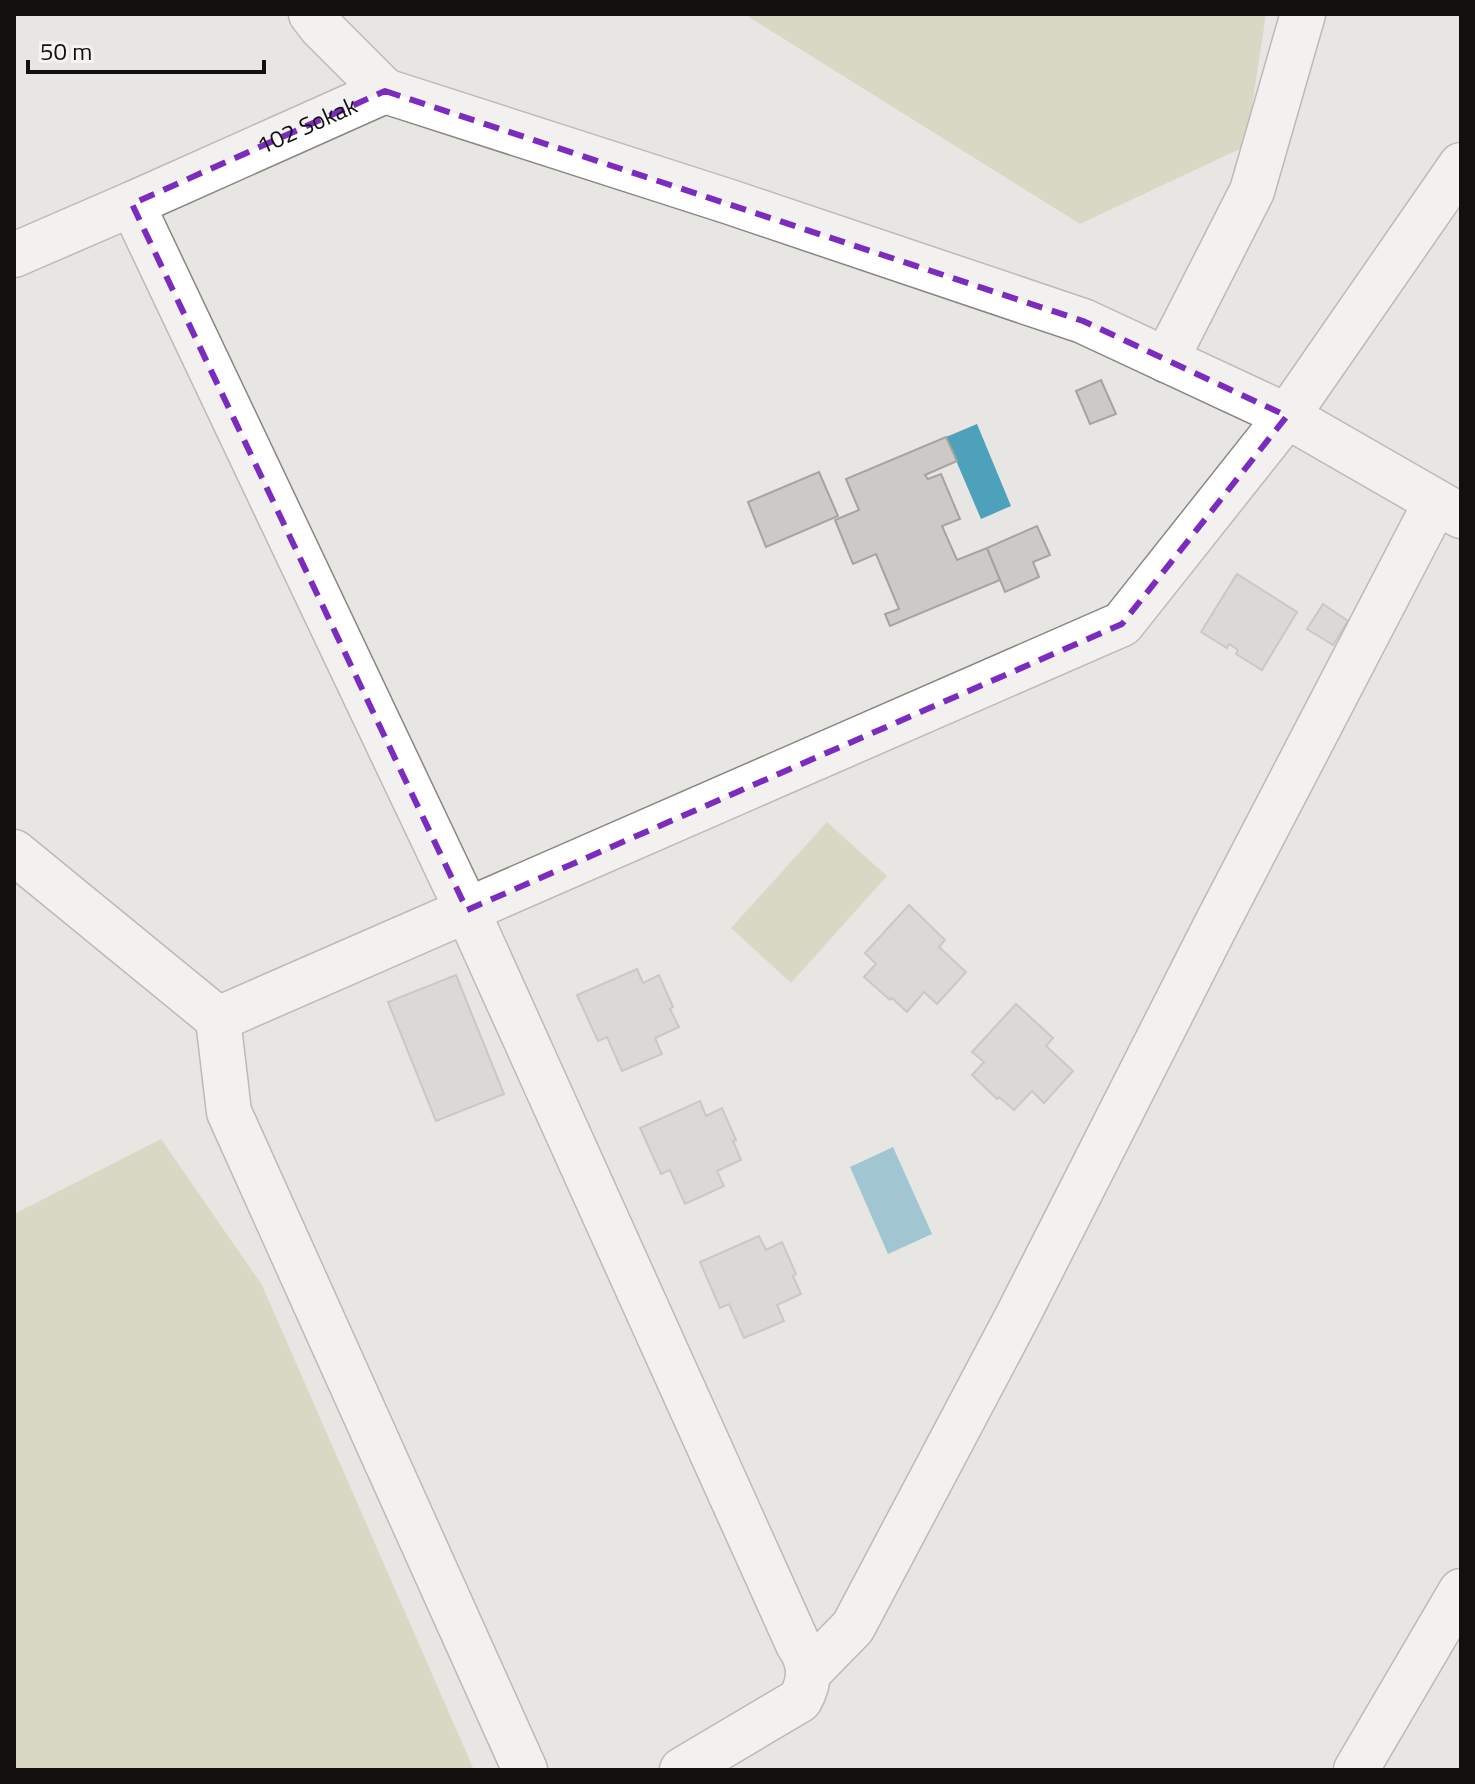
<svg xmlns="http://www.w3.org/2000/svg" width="1475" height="1784" font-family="'Titillium Web',sans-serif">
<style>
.green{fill:#c5cba1}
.water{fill:#4ea1bb}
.building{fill:#cdc9c7;stroke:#a6a3a1;stroke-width:2}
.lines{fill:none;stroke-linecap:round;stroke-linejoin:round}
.minor-casing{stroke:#888683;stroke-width:47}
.minor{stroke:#fff;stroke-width:44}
.marked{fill:none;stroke:#7b2cbf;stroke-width:6;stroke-dasharray:16 10;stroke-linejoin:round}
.labels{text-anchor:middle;stroke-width:7;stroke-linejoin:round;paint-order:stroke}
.street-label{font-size:24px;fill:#11100f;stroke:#f5f3f0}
</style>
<rect width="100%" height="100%" fill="#e8e6e3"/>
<g class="green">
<polygon points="744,14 1266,14 1246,146 1080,224"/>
<polygon points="827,822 887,876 791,983 731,928"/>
<polygon points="161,1139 262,1285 474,1770 14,1770 14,1214"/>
</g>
<g class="water">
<polygon points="977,424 1011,506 981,519 946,437"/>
<polygon points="893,1147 932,1234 888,1254 850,1167"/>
</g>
<g class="building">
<polygon points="1101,380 1116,414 1090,424 1076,391"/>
<polygon points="946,437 957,461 925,475 928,479 941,474 960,519 942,526 957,560 987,548 1000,580 890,626 885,614 899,609 876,554 853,564 835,520 859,510 846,479"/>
<polygon points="819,472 838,516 766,547 748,502"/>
<polygon points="1037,526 1050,555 1033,562 1039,577 1005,592 987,548"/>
<polygon points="1237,574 1297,612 1262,670 1236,654 1238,650 1229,644 1227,648 1201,632"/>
<polygon points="1323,604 1348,621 1333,645 1307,629"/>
<polygon points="909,905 945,940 939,947 966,972 937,1004 924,992 907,1012 892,998 890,1000 864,977 876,964 865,953"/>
<polygon points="637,969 643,983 659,975 673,1007 670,1009 679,1027 655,1038 662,1054 622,1071 607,1037 598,1041 577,995"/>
<polygon points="456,975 504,1094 436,1121 388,1002"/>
<polygon points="1016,1004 1053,1038 1046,1046 1073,1071 1044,1103 1032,1091 1014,1110 999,1097 997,1099 972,1075 984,1062 972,1052"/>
<polygon points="700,1101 706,1116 722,1108 736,1140 733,1141 741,1160 717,1171 724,1186 685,1204 670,1170 661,1174 640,1128"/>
<polygon points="759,1236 766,1250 782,1242 796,1274 793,1276 801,1294 777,1305 784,1321 744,1338 729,1304 720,1308 700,1262"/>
</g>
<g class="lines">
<defs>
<g id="minor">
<polyline points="385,91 730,202 1083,321 1287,416 1461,516"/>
<path id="s1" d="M132,204L385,91L321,27L311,14"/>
<path d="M14,255L132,204L467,910L798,1644C811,1663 811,1680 800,1700L682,1770"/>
<polyline points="1166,360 1252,191 1303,14"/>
<polyline points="14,852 218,1019 1122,624 1287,416 1461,165"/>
<polyline points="218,1019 229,1112 525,1770"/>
<polyline points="809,1672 853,1627 1017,1317 1216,925 1436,502"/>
<polyline points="1356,1770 1461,1591"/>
</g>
</defs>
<use href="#minor" class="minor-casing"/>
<use href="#minor" class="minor"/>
</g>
<path d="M0 0H1475V1784H0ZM385,91L1083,321L1287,416L1122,624L467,910L132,204Z" fill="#e8e6e3" fill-opacity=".55" fill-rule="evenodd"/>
<path class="marked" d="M385,91L1083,321L1287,416L1122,624L467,910L132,204Z"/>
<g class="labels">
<g class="street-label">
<text dy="8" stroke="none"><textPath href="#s1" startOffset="192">102 Sokak</textPath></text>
</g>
</g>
<rect width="1475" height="1784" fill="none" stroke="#11100f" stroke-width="32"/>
<path d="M28 60v12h236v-12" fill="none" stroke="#11100f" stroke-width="4"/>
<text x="40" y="60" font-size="24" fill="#11100f" stroke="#f5f3f0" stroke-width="6" paint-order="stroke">50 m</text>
</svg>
